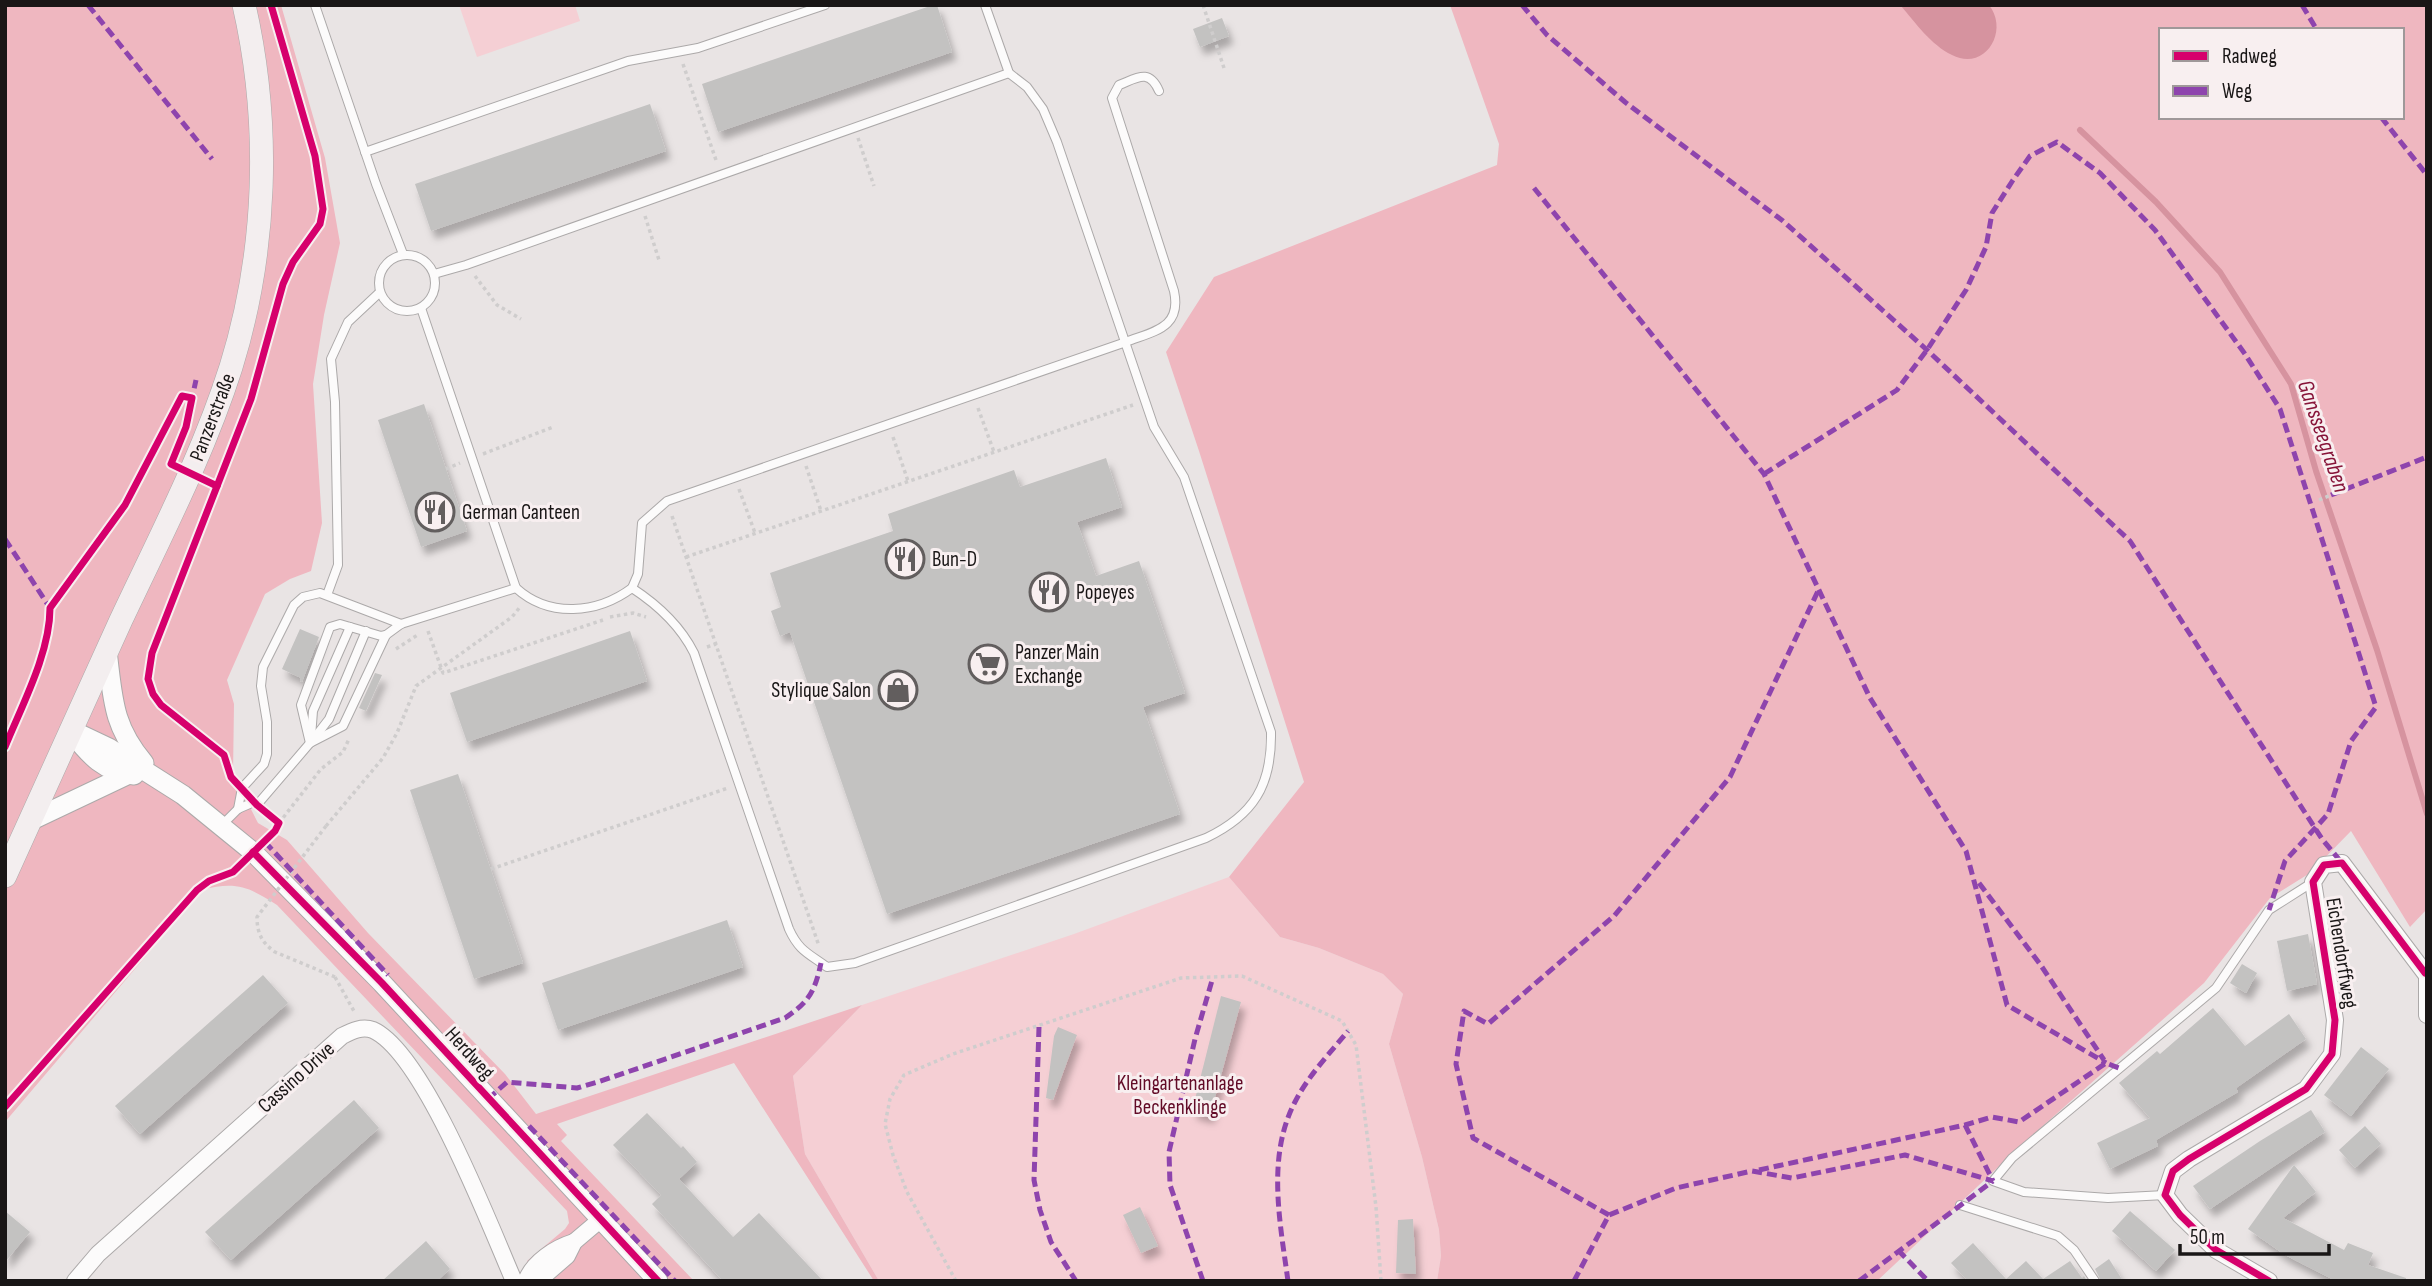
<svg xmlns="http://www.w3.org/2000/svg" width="2432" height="1286" font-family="'Sofia Sans Condensed',sans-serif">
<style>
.green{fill:#f5cfd4}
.forest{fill:#efb7c0;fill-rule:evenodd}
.water{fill:#d6939f}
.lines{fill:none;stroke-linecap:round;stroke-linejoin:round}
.stream{stroke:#d6939f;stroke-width:6}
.building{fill:#c3c2c1;filter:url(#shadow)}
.service-casing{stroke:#aca9a9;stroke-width:10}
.minor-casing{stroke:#aca9a9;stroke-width:18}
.tertiary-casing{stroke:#aca9a9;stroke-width:21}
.secondary-casing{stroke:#aca9a9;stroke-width:24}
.path{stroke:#cfcdcd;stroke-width:3.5;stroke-dasharray:3.5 3.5;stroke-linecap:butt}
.service{stroke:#fcfbfb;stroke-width:8}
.minor{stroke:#fcfbfb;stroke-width:16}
.tertiary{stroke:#fcfbfb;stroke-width:19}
.secondary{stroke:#f3eeef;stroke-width:23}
.path-bridge{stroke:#cfcdcd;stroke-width:3.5;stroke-dasharray:3.5 3.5;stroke-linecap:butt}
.quiet{stroke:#8e44ad;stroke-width:5;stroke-dasharray:10 5;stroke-linecap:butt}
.cycleway-casing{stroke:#f8eff0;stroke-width:11}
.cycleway{stroke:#d6006c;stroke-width:7}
.labels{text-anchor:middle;stroke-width:6;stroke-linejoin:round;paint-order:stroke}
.street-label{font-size:21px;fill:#191616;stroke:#f8eff0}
.poi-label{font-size:21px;fill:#191616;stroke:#f8eff0;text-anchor:start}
.park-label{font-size:21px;fill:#620b27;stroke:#f8eff0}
.water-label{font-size:23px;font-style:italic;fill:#871439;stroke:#f8eff0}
</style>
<defs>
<filter id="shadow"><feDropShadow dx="4.5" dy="8" stdDeviation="3.5" flood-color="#0004"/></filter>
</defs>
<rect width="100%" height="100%" fill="#e9e4e4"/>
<g class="green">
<polygon points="459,5 575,5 580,21 477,57"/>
<polygon points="1229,877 1280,937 1319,948 1383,974 1403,994 1389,1044 1422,1157 1439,1230 1441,1256 1437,1281 879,1281 805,1154 793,1076 862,1005 1074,934"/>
</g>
<g class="forest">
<path d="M5,5H281L325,158L340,243L324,315L313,384L322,523L311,571L290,579L265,594L227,680L234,704L233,774L258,823L287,840L368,933L505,1074L536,1114L862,1005L793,1076L805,1154L879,1281H874L734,1063L557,1124L567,1135L561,1141L694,1281H550L537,1273L527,1261L565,1229L569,1223L567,1211L277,905C249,887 236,881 202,890L5,1122Z"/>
<path d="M1450,5H1900L1937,44L1991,7L1989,5H2427V909L2410,927L2351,831L2310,873L2270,898L2204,983L2028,1139L1877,1281H1437L1441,1256L1439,1230L1422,1157L1389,1044L1403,994L1383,974L1319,948L1280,937L1229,877L1304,782L1199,451L1166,352L1214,277L1497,165L1499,144ZM2161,30H2402V117H2161Z"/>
</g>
<path class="water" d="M1900,5H1989C2010,32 1984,72 1952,55C1931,45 1915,22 1900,5Z"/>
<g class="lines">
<polyline class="stream" points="2080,130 2156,202 2220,272 2291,384 2316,471 2377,650 2427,814"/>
</g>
<g class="building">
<polygon points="933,5 937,5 952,52 718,132 702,84"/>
<polygon points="1222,18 1229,36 1200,47 1193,29"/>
<polygon points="650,104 666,151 431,231 415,184"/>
<polygon points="424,404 467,531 421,547 378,420"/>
<polygon points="1106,458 1122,507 1077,522 1096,576 1139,561 1185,693 1143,707 1180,814 887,914 790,632 780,636 771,611 781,607 770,573 893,531 888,514 1014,470 1020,487"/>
<polygon points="300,629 319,637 302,682 300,681 301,678 282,669"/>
<polygon points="630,631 647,681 467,742 450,693"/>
<polygon points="375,673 382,675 366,711 359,708"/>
<polygon points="458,774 523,963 474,979 410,790"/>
<polygon points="727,920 743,967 558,1030 542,983"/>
<polygon points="2308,934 2317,984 2287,991 2277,941"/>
<polygon points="2242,964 2257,973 2246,993 2230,983"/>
<polygon points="263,975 288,1003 140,1134 115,1106"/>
<polygon points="1221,996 1241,1002 1210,1116 1192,1111"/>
<polygon points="2213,1008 2245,1046 2289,1014 2306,1039 2236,1088 2238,1092 2156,1140 2158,1146 2110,1169 2097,1143 2150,1118 2119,1083 2157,1051 2160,1054"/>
<polygon points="1058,1027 1077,1035 1053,1100 1046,1098 1054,1036"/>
<polygon points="2361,1047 2389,1069 2351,1116 2324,1095"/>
<polygon points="354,1100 379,1128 231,1260 205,1232"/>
<polygon points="2311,1110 2325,1132 2210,1209 2193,1186 2260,1141"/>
<polygon points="647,1113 681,1148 683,1146 697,1162 679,1179 733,1237 759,1213 823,1281 723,1281 652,1204 661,1195 613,1145"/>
<polygon points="2365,1126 2381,1144 2355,1168 2339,1150"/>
<polygon points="2294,1165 2316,1192 2283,1218 2344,1250 2348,1243 2373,1253 2368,1265 2406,1278 2406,1281 2336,1281 2285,1255 2248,1229"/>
<polygon points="1140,1207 1158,1246 1141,1253 1123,1215"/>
<polygon points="5,1211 30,1232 5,1262"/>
<polygon points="2130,1211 2175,1250 2156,1271 2112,1231"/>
<polygon points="1413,1219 1416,1274 1396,1273 1398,1220"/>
<polygon points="426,1241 450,1269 437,1281 382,1281"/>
<polygon points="1973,1243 2006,1279 2026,1261 2043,1279 2070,1261 2082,1278 2084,1276 2087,1281 1968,1281 1951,1263"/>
<polygon points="2109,1259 2123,1281 2101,1281 2095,1269"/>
</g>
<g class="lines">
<defs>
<g id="service">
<polyline points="315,5 376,184 403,254"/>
<polyline points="365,152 628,61 698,48 825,5"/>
<circle cx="407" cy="283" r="28"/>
<polyline points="434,274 466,265 1009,73"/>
<path d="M516,588C549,618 597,614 632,588C658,605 680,625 694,653L789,929C799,951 808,953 827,967L855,963L1206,838C1254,815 1272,785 1271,732L1184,477L1154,427L1057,142L1043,109L1027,87L1009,73L985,5"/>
<path d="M632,588L638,574L642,523L667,501L1126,342C1154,331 1182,328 1174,291L1112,98L1119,85C1137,78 1149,68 1159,91"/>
<polyline points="327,595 338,565 335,402 331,359 348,322 379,293"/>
<polyline points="311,737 313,711 350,627"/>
<polyline points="312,741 329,719 366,631"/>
<polyline points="310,743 301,705 330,627 340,624 381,636 386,635"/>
<polyline points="238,809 242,788 264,764 267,754 267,722 261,686 263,667 294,605 303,597 320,593 401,624"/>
<polyline points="222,825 238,809 254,802 257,805 310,743 343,726 386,635 401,624 516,588 421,308"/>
<polyline points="2165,1195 2108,1198 2024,1192 1993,1181 2012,1158 2216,988 2269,910 2313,882"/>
<polyline points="1960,1205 2058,1236 2074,1250 2095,1281"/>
</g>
<g id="minor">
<polyline points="2427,970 2427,1015"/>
<path d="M75,1281L98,1254L342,1036C352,1031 362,1026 373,1030C424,1053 490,1226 514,1281"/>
<path d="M526,1281C533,1262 555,1248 574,1242"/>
<polyline points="538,1281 567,1256 574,1242 600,1220"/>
<polyline points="2269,1281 2216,1250 2180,1215 2165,1195 2173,1171 2189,1159 2306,1089 2332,1054 2335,1020 2313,882 2324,865 2342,863 2425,973"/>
</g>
<g id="tertiary">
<path d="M107,651C113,698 112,725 144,763"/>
<polyline points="71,730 109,748 183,795 253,852 382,983 658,1281"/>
<path d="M72,733C89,755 104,772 134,775"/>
<polyline points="30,821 127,775"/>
</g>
<path id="secondary" d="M5,876C44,791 82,705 121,620C160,537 203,455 231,367C267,251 271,123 244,5"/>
</defs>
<use href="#service" class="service-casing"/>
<use href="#minor" class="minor-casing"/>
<use href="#tertiary" class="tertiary-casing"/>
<use href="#secondary" class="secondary-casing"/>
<g class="path">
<polyline points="1203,5 1224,68"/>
<polyline points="683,64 717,163"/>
<polyline points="858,138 874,186"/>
<polyline points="645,216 659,260"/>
<polyline points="475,276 497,305 521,319"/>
<polyline points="978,408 994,452"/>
<polyline points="893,437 908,481"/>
<polyline points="483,454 553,427"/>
<polyline points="806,466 821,511"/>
<polyline points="446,469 460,463"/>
<polyline points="739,489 755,533"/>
<polyline points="2319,500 2331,495"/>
<polyline points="672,516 819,946"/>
<polyline points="686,557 1133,405"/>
<polyline points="610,617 633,613 646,617"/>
<polyline points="428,631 443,673 603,620"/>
<polyline points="707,647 716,644"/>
<polyline points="396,649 419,634"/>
<polyline points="279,823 321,769 343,752 349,739"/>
<polyline points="326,826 383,758 397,733 416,686 512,617 520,607"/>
<polyline points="491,869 728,788"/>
<polyline points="335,977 355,1013"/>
<polyline points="956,1281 907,1192 893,1155 885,1124 890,1099 904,1075 953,1054 1181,978 1242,976 1342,1021 1356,1045 1376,1207 1381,1281"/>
</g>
<use href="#service" class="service"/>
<use href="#minor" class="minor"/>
<use href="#tertiary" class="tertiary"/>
<use href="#secondary" class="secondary"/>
<path class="path-bridge" d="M326,826L257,917C257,933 262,943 275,952L335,977"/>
<g class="quiet">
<polyline points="88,5 212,159"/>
<polyline points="1522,5 1547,35 1625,102 1783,221 1927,350 2130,541 2322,839 2342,863"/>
<polyline points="2302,5 2317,30"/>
<polyline points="2381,117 2427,175"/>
<polyline points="1534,188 1764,474 1870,698 1966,851 2007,1005 2106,1063"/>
<polyline points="191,403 196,380"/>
<polyline points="1764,474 1897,390 1927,350 1966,290 1986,247 1992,213 2013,180 2030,156 2057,142 2100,173 2155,230 2245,354 2280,409 2376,707 2351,741 2328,814 2285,861 2269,910"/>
<polyline points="2331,495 2427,457"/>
<polyline points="5,539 50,608"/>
<polyline points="265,842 388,975"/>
<polyline points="1979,883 2040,964 2104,1060"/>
<polyline points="1039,1027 1034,1180 1040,1210 1051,1242 1076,1281"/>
<path d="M488,1099L507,1082L577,1088L598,1082L785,1018C809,1002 815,991 821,963"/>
<polyline points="1965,1125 1993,1181"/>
<polyline points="529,1126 675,1281"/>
<polyline points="1759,1170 1965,1125 1992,1117 2019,1122 2106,1063 2119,1068"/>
<polyline points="1609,1215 1473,1138 1456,1064 1464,1011 1488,1024 1614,916 1730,777 1818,591"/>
<polyline points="1898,1250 1928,1281"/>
<polyline points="1203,1281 1170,1185 1169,1152 1195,1039 1213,977"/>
<path d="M1288,1281C1280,1222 1266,1155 1296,1100C1309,1075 1330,1053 1348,1031"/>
<polyline points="1574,1281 1609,1215 1676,1188 1752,1171 1792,1178 1905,1155 1993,1181"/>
<polyline points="1859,1281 1993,1181"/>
</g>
<defs>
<g id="cycleway">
<path d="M5,747C22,705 50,653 50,608L125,505L182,396L192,398L186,427L171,464L217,486"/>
<polyline points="253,852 382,983 658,1281"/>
<polyline points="5,1107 197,890 209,881 233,872 275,831 279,823 257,805 231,777 224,755 161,705 153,694 148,679 152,653 251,399 283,284 293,262 320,224 323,209 315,156 271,5"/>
<polyline points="2269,1281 2216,1250 2180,1215 2165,1195 2173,1171 2189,1159 2306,1089 2332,1054 2335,1020 2313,882 2324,865 2342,863 2425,973"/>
</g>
</defs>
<use href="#cycleway" class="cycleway-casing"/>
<use href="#cycleway" class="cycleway"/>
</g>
<defs>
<symbol id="restaurant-ring" viewBox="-11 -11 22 22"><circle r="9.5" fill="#f8eff0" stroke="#625e5e" stroke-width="1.5"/><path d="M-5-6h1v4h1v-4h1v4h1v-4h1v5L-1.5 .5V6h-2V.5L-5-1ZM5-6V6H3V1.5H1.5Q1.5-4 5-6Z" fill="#625e5e"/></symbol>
<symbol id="supermarket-ring" viewBox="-11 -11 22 22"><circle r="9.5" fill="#f8eff0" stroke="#625e5e" stroke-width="1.5"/><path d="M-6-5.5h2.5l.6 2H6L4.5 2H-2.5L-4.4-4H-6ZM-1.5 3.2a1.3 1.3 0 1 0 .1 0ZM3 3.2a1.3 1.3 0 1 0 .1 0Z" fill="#625e5e"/></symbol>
<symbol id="shop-ring" viewBox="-11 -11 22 22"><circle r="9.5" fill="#f8eff0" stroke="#625e5e" stroke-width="1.5"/><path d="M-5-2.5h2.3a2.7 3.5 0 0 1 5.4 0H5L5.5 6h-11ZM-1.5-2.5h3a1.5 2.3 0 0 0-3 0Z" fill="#625e5e"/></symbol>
</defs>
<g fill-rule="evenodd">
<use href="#restaurant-ring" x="413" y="490" width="44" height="44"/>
<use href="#restaurant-ring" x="883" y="537" width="44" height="44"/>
<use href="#restaurant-ring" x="1027" y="570" width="44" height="44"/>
<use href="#supermarket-ring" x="966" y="642" width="44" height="44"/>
<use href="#shop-ring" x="876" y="668" width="44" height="44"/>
</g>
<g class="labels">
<g class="street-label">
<text transform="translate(212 417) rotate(-69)" y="7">Panzerstraße</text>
<text transform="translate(2342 953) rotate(81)" y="7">Eichendorffweg</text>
<text transform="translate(470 1053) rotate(48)" y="7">Herdweg</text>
<text transform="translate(296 1077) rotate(-42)" y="7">Cassino Drive</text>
</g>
<g class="poi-label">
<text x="462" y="519">German Canteen</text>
<text x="932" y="566">Bun-D</text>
<text x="1076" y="599">Popeyes</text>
<text x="1015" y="659">Panzer Main<tspan x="1015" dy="24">Exchange</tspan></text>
<text x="871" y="697" text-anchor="end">Stylique Salon</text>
</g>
<g class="park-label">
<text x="1180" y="1090">Kleingartenanlage<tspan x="1180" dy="24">Beckenklinge</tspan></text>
</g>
<g class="water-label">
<text transform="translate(2324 436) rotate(71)" y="8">Gansseegraben</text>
</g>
</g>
<rect width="2432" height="1286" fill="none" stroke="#191616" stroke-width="14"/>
<rect x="2159" y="28" width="245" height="91" fill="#f8eff0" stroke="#9f9899" stroke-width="2"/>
<rect x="2173" y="51" width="35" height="10" fill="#d6006c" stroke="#9f9899" stroke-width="2"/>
<text x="2222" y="63" font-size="21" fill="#191616">Radweg</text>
<rect x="2173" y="86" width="35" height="10" fill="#8e44ad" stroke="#9f9899" stroke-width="2"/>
<text x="2222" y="98" font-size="21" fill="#191616">Weg</text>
<path d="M2180 1244v10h149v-10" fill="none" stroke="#191616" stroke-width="3.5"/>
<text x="2190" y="1244" font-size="21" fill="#191616" stroke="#f8eff0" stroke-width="5" paint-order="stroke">50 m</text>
</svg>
